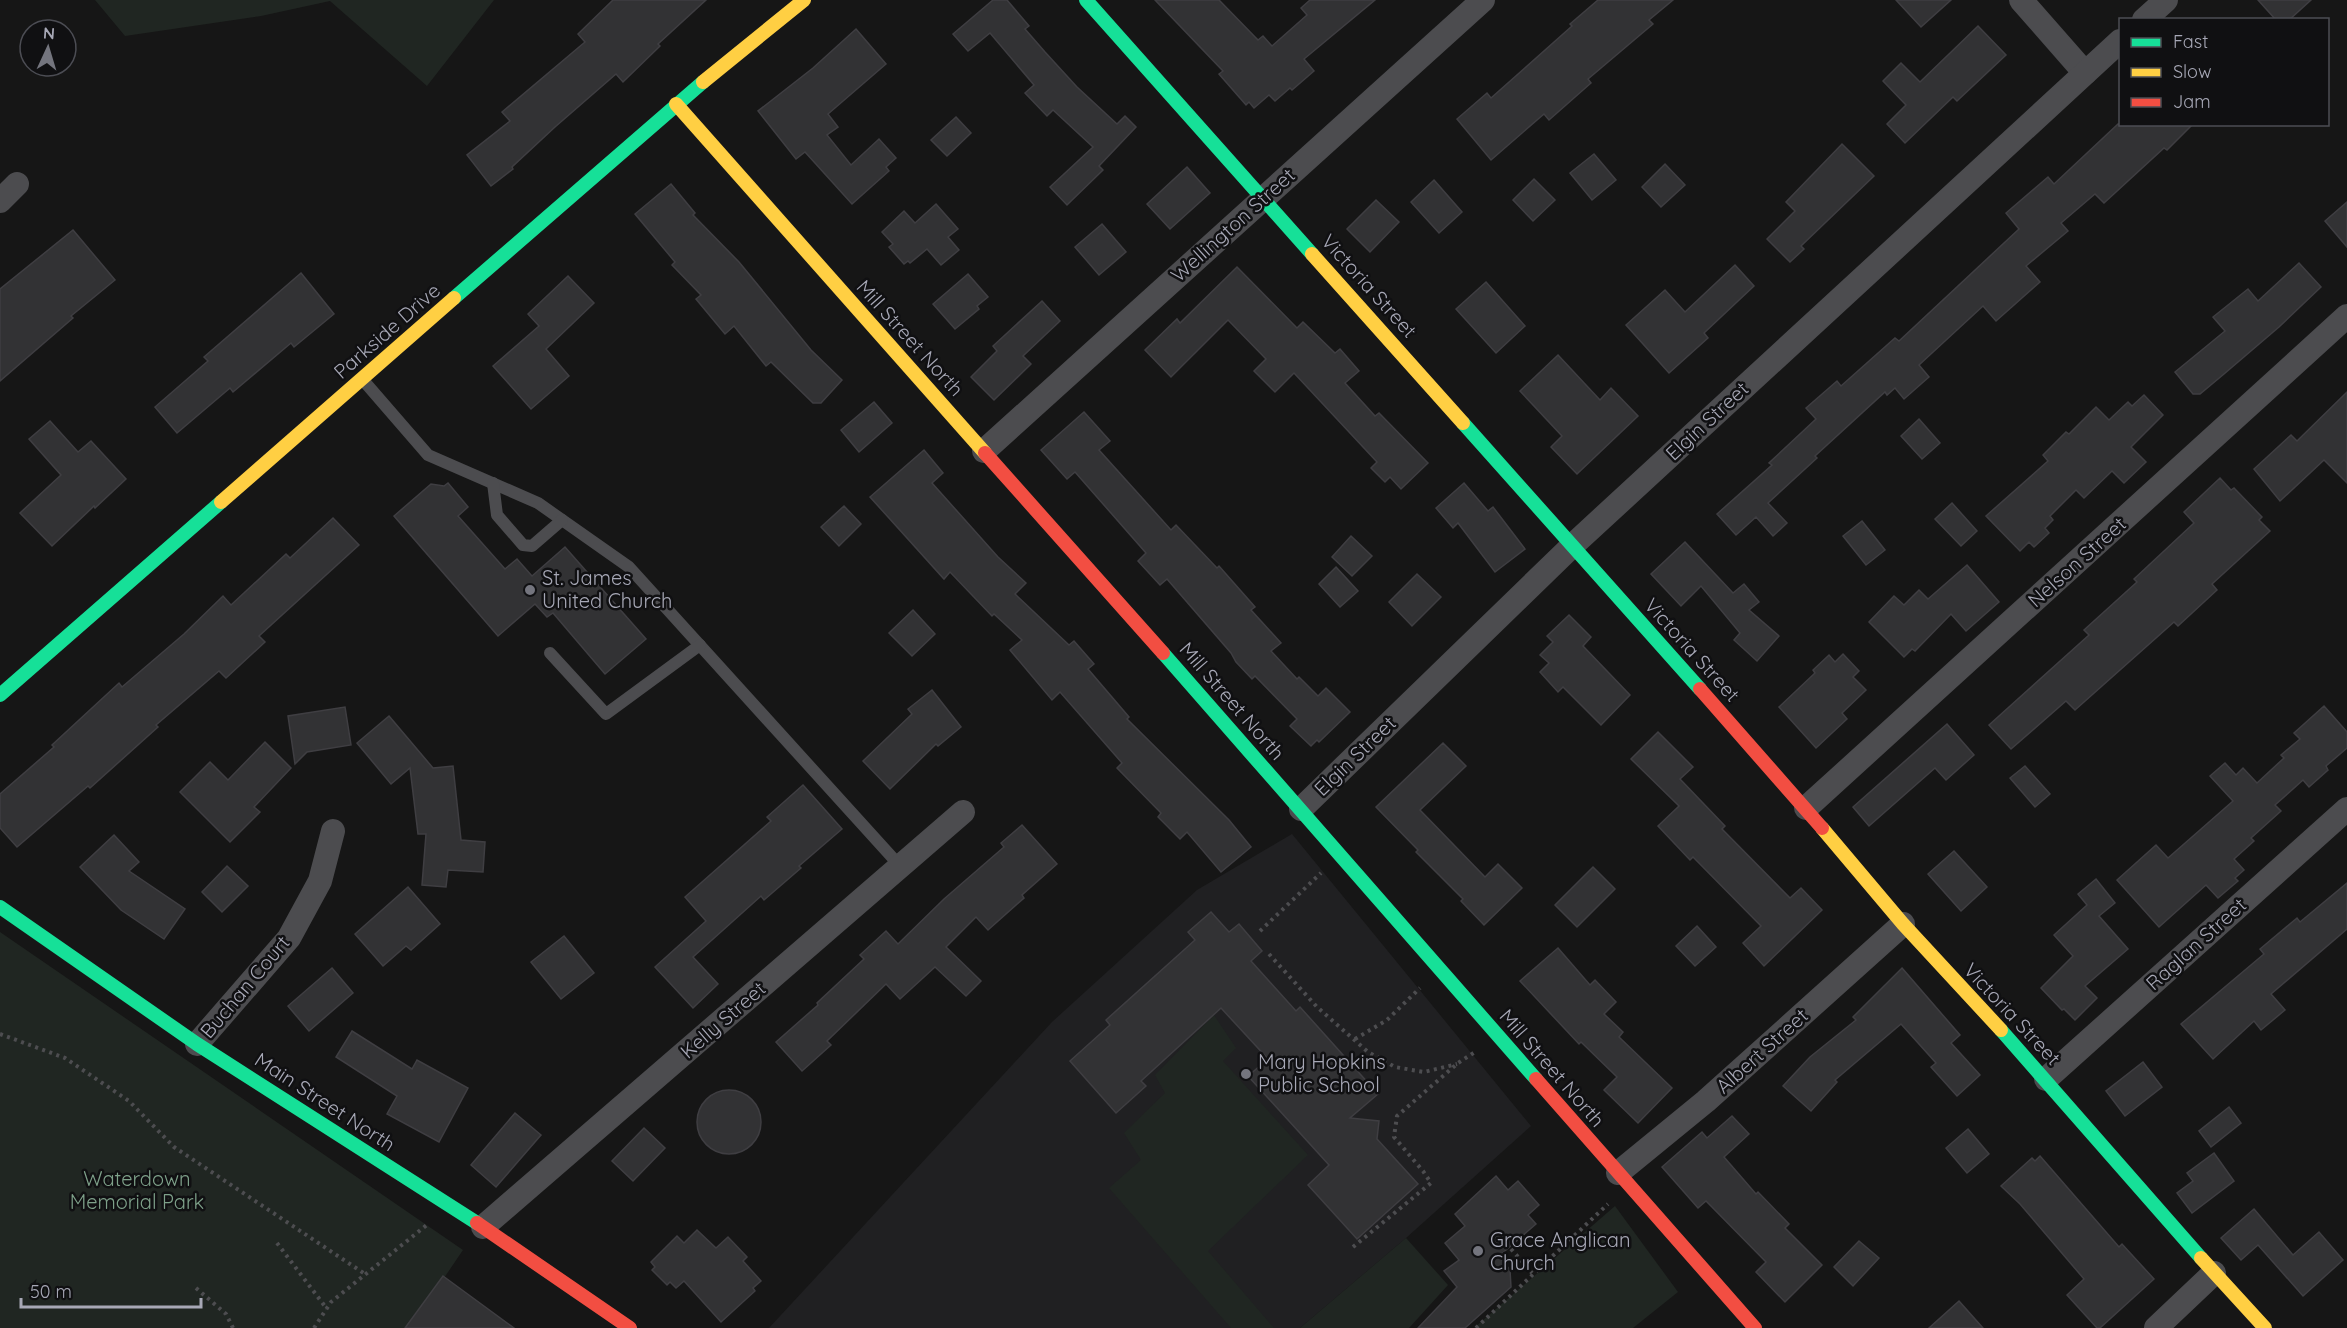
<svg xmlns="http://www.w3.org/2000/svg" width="2347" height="1328" font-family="Quicksand,sans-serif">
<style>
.built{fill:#202022}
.green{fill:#202622}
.building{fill:#323234;stroke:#3f3e42;stroke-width:1.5}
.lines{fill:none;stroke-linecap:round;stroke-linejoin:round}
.path{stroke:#4d4d50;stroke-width:4;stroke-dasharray:3 4.5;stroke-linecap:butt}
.lane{stroke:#4c4c4f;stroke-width:12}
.street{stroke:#4c4c4f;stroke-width:24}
.fast{stroke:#16e098;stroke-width:14}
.slow{stroke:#ffcf43;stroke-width:14}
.jam{stroke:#f24e42;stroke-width:14}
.poi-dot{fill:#74757e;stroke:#101012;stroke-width:2}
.labels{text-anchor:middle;stroke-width:5;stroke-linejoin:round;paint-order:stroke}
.street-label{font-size:20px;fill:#a7a8b6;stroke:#101012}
.poi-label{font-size:20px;fill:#a7a8b6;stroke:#101012;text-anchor:start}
.park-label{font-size:20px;fill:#7ea18a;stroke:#101012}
</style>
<rect width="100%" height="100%" fill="#161616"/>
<polygon class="built" points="1292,834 1531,1126 1406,1238 1300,1328 769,1328 1052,1022 1197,890"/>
<g class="green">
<polygon points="95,0 494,0 427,86 330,1 261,16 125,36"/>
<polygon points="0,932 463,1250 410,1328 0,1328"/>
<polygon points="1214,1015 1236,1048 1223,1061 1308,1155 1208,1251 1274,1328 1231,1328 1109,1188 1141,1160 1124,1133 1165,1093 1155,1075"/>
<polygon points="1615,1206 1678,1292 1633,1328 1474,1328"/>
<polygon points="1406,1238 1448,1285 1409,1328 1300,1328"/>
</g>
<g class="building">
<polygon points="613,0 706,0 658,44 660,46 623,82 616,74 555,127 512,167 513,169 491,186 467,155 510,121 502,112 585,42 578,34"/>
<polygon points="993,0 1007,0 1029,26 1025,29 1045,52 1077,87 1117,124 1125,116 1136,127 1099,166 1103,170 1067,205 1050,187 1093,147 1053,110 1047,116 1025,93 1034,85 990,33 968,51 953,34"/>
<polygon points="1155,0 1219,0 1258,40 1263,36 1272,46 1307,15 1301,8 1310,0 1375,0 1304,59 1314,71 1292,90 1290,88 1275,101 1269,95 1254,108 1249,102 1246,105 1219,74 1223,71"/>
<polygon points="1598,0 1673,0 1649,20 1653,24 1588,79 1591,83 1549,120 1544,114 1491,160 1457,119 1487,93 1491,98 1572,26 1570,24"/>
<polygon points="1896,0 1951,0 1921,27"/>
<polygon points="2258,0 2311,0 2289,20 2276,20"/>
<polygon points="1978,26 2006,55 1957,101 1953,97 1905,143 1887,124 1906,105 1883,81 1901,63 1920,82"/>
<polygon points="856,29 886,64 828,114 838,127 827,135 851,165 879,139 896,158 886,167 889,171 852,204 805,152 796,159 758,111 813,68"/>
<polygon points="956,117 971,133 947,156 931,140"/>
<polygon points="2118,124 2193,124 2167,150 2164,148 2104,203 2095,194 2061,223 2068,231 2026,266 2040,282 1996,321 1983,306 1919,365 1929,377 1904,399 1895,388 1887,395 1885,392 1815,456 1817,458 1768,503 1787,523 1773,536 1756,517 1736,535 1717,514 1772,465 1769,463 1816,419 1806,408 1837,381 1841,386 1895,338 1899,341 2019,229 2006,213 2048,177 2054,184"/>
<polygon points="1842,144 1874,176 1801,246 1804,249 1790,262 1767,239 1795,211 1786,202"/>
<polygon points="1594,154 1616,180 1592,200 1570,173"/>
<polygon points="1665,164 1685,185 1661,207 1642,187"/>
<polygon points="1187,167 1210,193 1170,229 1147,204"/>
<polygon points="1534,179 1555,200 1533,221 1513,200"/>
<polygon points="1434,180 1462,212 1439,233 1411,202"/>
<polygon points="671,184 695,213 693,215 739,262 811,350 842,380 821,403 813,403 771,362 766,366 734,326 725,334 696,299 701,295 672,265 675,262 635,214"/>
<polygon points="1376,200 1399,222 1370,252 1347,229"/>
<polygon points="2347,202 2347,247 2325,221"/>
<polygon points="936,204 958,229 948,237 959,250 941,265 927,249 910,263 908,261 904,264 889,247 893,244 882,232 904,211 915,223"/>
<polygon points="1102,224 1126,252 1099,275 1075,247"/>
<polygon points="73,230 115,280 71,316 73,318 0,381 0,289"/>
<polygon points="2299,263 2321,287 2279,327 2224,374 2200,394 2193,394 2175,372 2225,331 2213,317 2248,289 2258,301"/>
<polygon points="1735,265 1754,286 1704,333 1708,338 1669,373 1626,325 1665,290 1685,312"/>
<polygon points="1237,267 1297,328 1303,322 1335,353 1340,349 1359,371 1345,383 1375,416 1379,413 1428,463 1401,489 1390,477 1385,482 1371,468 1377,462 1294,373 1275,392 1254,371 1266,359 1228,320 1171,377 1145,350 1177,319 1180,323"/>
<polygon points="301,273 334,314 294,347 291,343 233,392 230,388 177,433 155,407 208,361 204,357"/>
<polygon points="968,274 988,297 977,306 979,309 955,329 933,304"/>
<polygon points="568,276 594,303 546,349 569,376 531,409 493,366 539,326 528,314"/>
<polygon points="1486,282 1525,326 1496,353 1456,309"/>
<polygon points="1042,301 1060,321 1023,356 1031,364 994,400 971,377 997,351 993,346"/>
<polygon points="1558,355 1600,400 1611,388 1638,416 1577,474 1551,447 1562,436 1520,391"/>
<polygon points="2347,392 2347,483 2324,460 2280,501 2254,469 2291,435 2297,441"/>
<polygon points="2144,395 2163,415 2131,447 2146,462 2124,483 2112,471 2084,498 2076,490 2050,516 2053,520 2045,528 2049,533 2034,547 2029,542 2020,551 1986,516 2048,461 2043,455 2066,432 2069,434 2096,407 2109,420 2128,402 2132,406"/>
<polygon points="874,402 892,423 859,452 841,430"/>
<polygon points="1084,412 1110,441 1099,450 1171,530 1176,525 1217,568 1219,566 1255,607 1251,610 1281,643 1271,651 1297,679 1299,677 1318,696 1326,688 1350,712 1319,742 1317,740 1311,746 1290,726 1297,719 1255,676 1252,679 1236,662 1231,653 1167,579 1160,585 1138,561 1146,553 1075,472 1067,479 1041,450"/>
<polygon points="1919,419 1940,443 1922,459 1901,436"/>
<polygon points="50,421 78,452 91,441 126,479 95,508 94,506 52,546 20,513 61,475 29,439"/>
<polygon points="924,450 943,473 932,483 998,557 1026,583 1015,594 1069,645 1074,641 1094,664 1088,669 1129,717 1127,719 1229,820 1251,847 1221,872 1187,832 1180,839 1158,817 1161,813 1117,768 1122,763 1060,692 1052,700 1010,650 1022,640 994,614 992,616 950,572 944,579 870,497"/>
<polygon points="2220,478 2231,490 2234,488 2262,517 2259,520 2270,531 2212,584 2217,590 2178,626 2174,622 2075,710 2066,701 2011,749 1989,725 2089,635 2084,630 2137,582 2134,579 2194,523 2184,512"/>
<polygon points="448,483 468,507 458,516 505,569 517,559 532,576 565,547 646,639 605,674 553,613 547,617 535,604 498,636 394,516 431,484 444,486"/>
<polygon points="1464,483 1488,511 1493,507 1525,549 1495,572 1458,523 1453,528 1436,508"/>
<polygon points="1952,503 1977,531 1961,546 1935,519"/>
<polygon points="844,506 861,524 839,546 821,527"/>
<polygon points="333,518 359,545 259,636 265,642 226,678 219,671 156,725 158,727 90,788 88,786 17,847 0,828 0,794 54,747 52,745 119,683 122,687 184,634 223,596 231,605 286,554 290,558"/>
<polygon points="1862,521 1885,550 1866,565 1843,536"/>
<polygon points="1351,536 1372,556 1352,576 1332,557"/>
<polygon points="1685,542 1733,593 1744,584 1759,602 1749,610 1779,636 1757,661 1734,640 1740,633 1701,586 1681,606 1651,574"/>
<polygon points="1967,565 1999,602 1966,631 1951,614 1915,651 1912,649 1904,657 1869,622 1894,596 1904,605 1919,590 1928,599"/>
<polygon points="1336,567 1358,591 1340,607 1319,584"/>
<polygon points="1417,574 1441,597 1412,626 1389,602"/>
<polygon points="913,610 935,634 912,656 889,633"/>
<polygon points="1569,615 1591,637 1583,646 1630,695 1601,725 1563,687 1558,692 1540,672 1549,663 1540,655 1553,642 1547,636"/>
<polygon points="1843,654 1859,671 1853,677 1866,690 1842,713 1847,719 1816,748 1779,707 1815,673 1813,670 1829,655 1835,662"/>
<polygon points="932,690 961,727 938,746 936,744 890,789 863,761 912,714 908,709"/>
<polygon points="2324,706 2347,732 2347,748 2326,766 2328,770 2309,787 2303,780 2275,805 2281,811 2251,838 2254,841 2234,859 2244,870 2235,878 2238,881 2218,898 2206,885 2159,927 2117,880 2156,845 2168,858 2233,801 2210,776 2225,763 2236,775 2243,768 2257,783 2284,758 2281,755 2300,739 2294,733"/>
<polygon points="345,707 351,745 307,752 295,764 288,716"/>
<polygon points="389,716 433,768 453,766 461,840 485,842 483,872 448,870 446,887 422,885 426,834 418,834 410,768 391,784 357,743"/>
<polygon points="1947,724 1974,755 1946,780 1935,768 1869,826 1853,807"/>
<polygon points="1658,732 1693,767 1680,779 1725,826 1722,829 1790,898 1801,888 1822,910 1764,966 1743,943 1761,926 1693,857 1690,860 1658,826 1679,806 1631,759"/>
<polygon points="265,742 291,768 254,807 260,812 230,842 180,792 210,762 228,780"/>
<polygon points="1443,743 1466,766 1420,810 1485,877 1498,864 1522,888 1484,925 1461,901 1463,899 1416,852 1418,850 1376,807"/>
<polygon points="2025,766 2050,794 2035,807 2010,778"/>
<polygon points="803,785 842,829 799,866 801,868 764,900 761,896 693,957 718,984 693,1008 655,967 706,921 685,897 771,821 767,817"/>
<polygon points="1022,825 1057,864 1022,895 1024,898 988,930 976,917 946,947 981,981 966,996 935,967 900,999 886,984 827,1041 831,1045 802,1071 776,1042 818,1005 817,1003 864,959 860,955 886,931 898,944 944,899 1004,847 1001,843"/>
<polygon points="114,835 139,862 129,871 185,909 164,939 121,910 80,867"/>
<polygon points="1954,851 1987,887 1961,911 1928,874"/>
<polygon points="227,866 248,886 222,912 202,892"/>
<polygon points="1593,867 1615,889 1577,927 1555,905"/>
<polygon points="2096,879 2115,903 2099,916 2128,949 2085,986 2097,998 2075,1020 2064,1009 2062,1010 2041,988 2073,956 2054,935 2087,905 2078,894"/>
<polygon points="2347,883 2347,929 2271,994 2285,1010 2261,1030 2254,1021 2213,1059 2181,1024 2264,954 2260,949 2297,918 2300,922"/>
<polygon points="408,887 440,924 411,950 406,946 383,966 355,934"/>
<polygon points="1211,912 1229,932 1239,924 1262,951 1251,961 1296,1011 1300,1007 1378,1094 1350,1118 1379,1121 1377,1139 1418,1184 1357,1239 1308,1185 1329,1165 1248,1076 1268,1059 1221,1008 1141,1081 1146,1086 1116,1113 1070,1061 1110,1025 1106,1020 1195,940 1188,932"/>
<polygon points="1697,926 1716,947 1695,966 1676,946"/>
<polygon points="564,936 594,973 561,999 531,962"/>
<polygon points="1558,948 1590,985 1595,980 1616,1002 1604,1014 1623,1032 1619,1037 1672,1088 1638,1123 1604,1090 1617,1077 1581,1042 1579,1044 1520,981"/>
<polygon points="332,968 353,993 309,1031 288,1006"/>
<polygon points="1902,968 1960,1035 1951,1043 1980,1075 1957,1096 1931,1067 1936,1063 1901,1024 1835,1080 1837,1082 1811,1111 1783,1086 1810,1057 1856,1020 1853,1017"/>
<polygon points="352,1031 412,1069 417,1060 468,1088 439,1142 387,1114 397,1096 336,1057"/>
<polygon points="2143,1062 2162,1087 2125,1116 2106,1091"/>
<circle cx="729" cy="1122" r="32"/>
<polygon points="2229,1107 2241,1123 2211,1147 2199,1131"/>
<polygon points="515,1113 541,1135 496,1187 471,1165"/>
<polygon points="1732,1116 1749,1134 1724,1157 1756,1194 1758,1192 1789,1224 1785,1228 1822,1265 1785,1302 1756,1272 1766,1262 1706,1201 1698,1208 1662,1167 1702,1132 1707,1138"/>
<polygon points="644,1128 665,1148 633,1181 612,1161"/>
<polygon points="1968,1129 1989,1154 1967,1173 1946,1148"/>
<polygon points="2214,1153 2234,1181 2192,1213 2177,1193 2193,1181 2187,1173"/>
<polygon points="2040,1156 2119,1247 2122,1244 2154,1279 2100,1328 2097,1328 2067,1295 2084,1279 2020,1204 2001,1186 2032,1158 2035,1161"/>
<polygon points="1496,1176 1508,1190 1518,1181 1539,1205 1528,1215 1536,1224 1499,1256 1510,1270 1511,1287 1465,1328 1418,1328 1457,1287 1444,1271 1459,1260 1445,1243 1465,1226 1455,1214"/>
<polygon points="2254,1209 2293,1255 2319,1232 2343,1260 2303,1296 2258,1245 2241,1260 2221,1238"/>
<polygon points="697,1230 716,1248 728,1237 747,1257 743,1261 761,1281 753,1288 755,1291 721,1322 684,1281 676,1288 670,1282 667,1285 652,1270 655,1267 651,1262 677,1236 684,1243"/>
<polygon points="1859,1241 1879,1258 1853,1286 1834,1267"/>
<polygon points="443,1276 514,1328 405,1328"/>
<polygon points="1959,1301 1983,1328 1929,1328"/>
</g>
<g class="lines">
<g class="path">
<polyline points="1260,931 1321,873"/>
<polyline points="1269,954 1317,1007 1368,1052 1395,1067 1424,1072 1457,1064"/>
<polyline points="0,1034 65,1058 129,1101 174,1147 365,1274"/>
<polyline points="1355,1039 1387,1020 1420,988"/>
<polyline points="277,1243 327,1309"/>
<polyline points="1353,1247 1431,1183 1423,1171 1394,1137 1397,1116 1458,1063 1475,1052"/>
<polyline points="1511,1249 1532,1273"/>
<polyline points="196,1288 226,1314 233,1328"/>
<polyline points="314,1328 331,1302 428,1224"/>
<polyline points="1476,1328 1608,1204"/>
</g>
<g class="lane">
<polyline points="363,380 428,455 538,503 629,567 900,866"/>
<polyline points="493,483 497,515 523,545 532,546 562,520"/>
<polyline points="550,653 606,714 700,645"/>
</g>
<g class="street">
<polyline points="2021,0 2085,73"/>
<polyline points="2144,20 2166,0"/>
<polyline points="0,201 17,184"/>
<polyline points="984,451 1483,0"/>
<polyline points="1806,808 2347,316"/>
<polyline points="1301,809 1573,545 2120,41"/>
<polyline points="197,1044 289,938 320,881 333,831"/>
<polyline points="2046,1079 2347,809"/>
<polyline points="1618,1173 1706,1101 1903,924"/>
<polyline points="483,1227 963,812"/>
<polyline points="2156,1328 2214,1273"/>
</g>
<g class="fast">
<polyline points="1086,0 1312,254"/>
<polyline points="454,298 703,82"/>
<polyline points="1463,423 1700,689"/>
<polyline points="1163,653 1536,1079"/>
<polyline points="0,695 221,502"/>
<polyline points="0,907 197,1044 477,1223"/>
<polyline points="2001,1030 2201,1258"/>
</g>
<g class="slow">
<polyline points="703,82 804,0"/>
<polyline points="676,104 985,453"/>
<polyline points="1312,254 1463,423"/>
<polyline points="221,502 454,298"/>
<polyline points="1822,828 1903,924 2001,1030"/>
<polyline points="2201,1258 2265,1328"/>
</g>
<g class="jam">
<polyline points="985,453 1163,653"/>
<polyline points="1700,689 1822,828"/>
<polyline points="1536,1079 1755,1328"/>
<polyline points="477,1223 630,1328"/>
</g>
</g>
<g class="poi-dot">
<circle cx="530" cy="590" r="6"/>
<circle cx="1246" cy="1074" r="6"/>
<circle cx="1478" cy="1251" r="6"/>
</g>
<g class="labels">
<g class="street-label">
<text transform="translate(1233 225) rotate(-42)" y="7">Wellington Street</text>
<text transform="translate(1369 286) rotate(48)" y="7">Victoria Street</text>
<text transform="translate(387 331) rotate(-41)" y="7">Parkside Drive</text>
<text transform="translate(910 338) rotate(48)" y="7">Mill Street North</text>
<text transform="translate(1707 421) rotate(-43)" y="7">Elgin Street</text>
<text transform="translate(2077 562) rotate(-42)" y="7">Nelson Street</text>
<text transform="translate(1692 650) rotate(48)" y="7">Victoria Street</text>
<text transform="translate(1232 701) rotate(49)" y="7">Mill Street North</text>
<text transform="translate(1355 756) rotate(-44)" y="7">Elgin Street</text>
<text transform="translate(2196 944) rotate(-42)" y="7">Raglan Street</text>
<text transform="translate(245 987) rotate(-50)" y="7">Buchan Court</text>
<text transform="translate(2012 1014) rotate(47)" y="7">Victoria Street</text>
<text transform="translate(723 1020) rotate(-41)" y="7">Kelly Street</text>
<text transform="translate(1762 1051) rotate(-42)" y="7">Albert Street</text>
<text transform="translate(1552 1068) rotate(49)" y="7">Mill Street North</text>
<text transform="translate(325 1102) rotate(33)" y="7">Main Street North</text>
</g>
<g class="poi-label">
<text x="542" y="585">St. James<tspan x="542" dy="23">United Church</tspan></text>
<text x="1258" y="1069">Mary Hopkins<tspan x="1258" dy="23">Public School</tspan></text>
<text x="1490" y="1247">Grace Anglican<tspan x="1490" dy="23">Church</tspan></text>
</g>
<g class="park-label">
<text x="137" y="1186">Waterdown<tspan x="137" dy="23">Memorial Park</tspan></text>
</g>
</g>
<rect x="2119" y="18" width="210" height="108" fill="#101012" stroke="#4c4d54" stroke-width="1.5"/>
<rect x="2131" y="38" width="30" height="9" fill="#16e098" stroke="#4c4d54" stroke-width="1.5"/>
<text x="2173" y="48" font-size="18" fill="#a7a8b6">Fast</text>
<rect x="2131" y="68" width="30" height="9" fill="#ffcf43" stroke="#4c4d54" stroke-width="1.5"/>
<text x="2173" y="78" font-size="18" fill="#a7a8b6">Slow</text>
<rect x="2131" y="98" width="30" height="9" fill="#f24e42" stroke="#4c4d54" stroke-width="1.5"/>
<text x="2173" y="108" font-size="18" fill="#a7a8b6">Jam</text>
<g transform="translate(48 48) rotate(4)"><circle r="28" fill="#101012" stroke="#4c4d54" stroke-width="1.5"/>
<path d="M0-4.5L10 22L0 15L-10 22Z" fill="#74757e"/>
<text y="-9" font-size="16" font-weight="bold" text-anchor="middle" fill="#a7a8b6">N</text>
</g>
<path d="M21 1298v9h180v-9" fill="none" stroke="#a7a8b6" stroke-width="3"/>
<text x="30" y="1298" font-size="18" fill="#a7a8b6" stroke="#101012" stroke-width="4.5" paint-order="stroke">50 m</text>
</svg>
